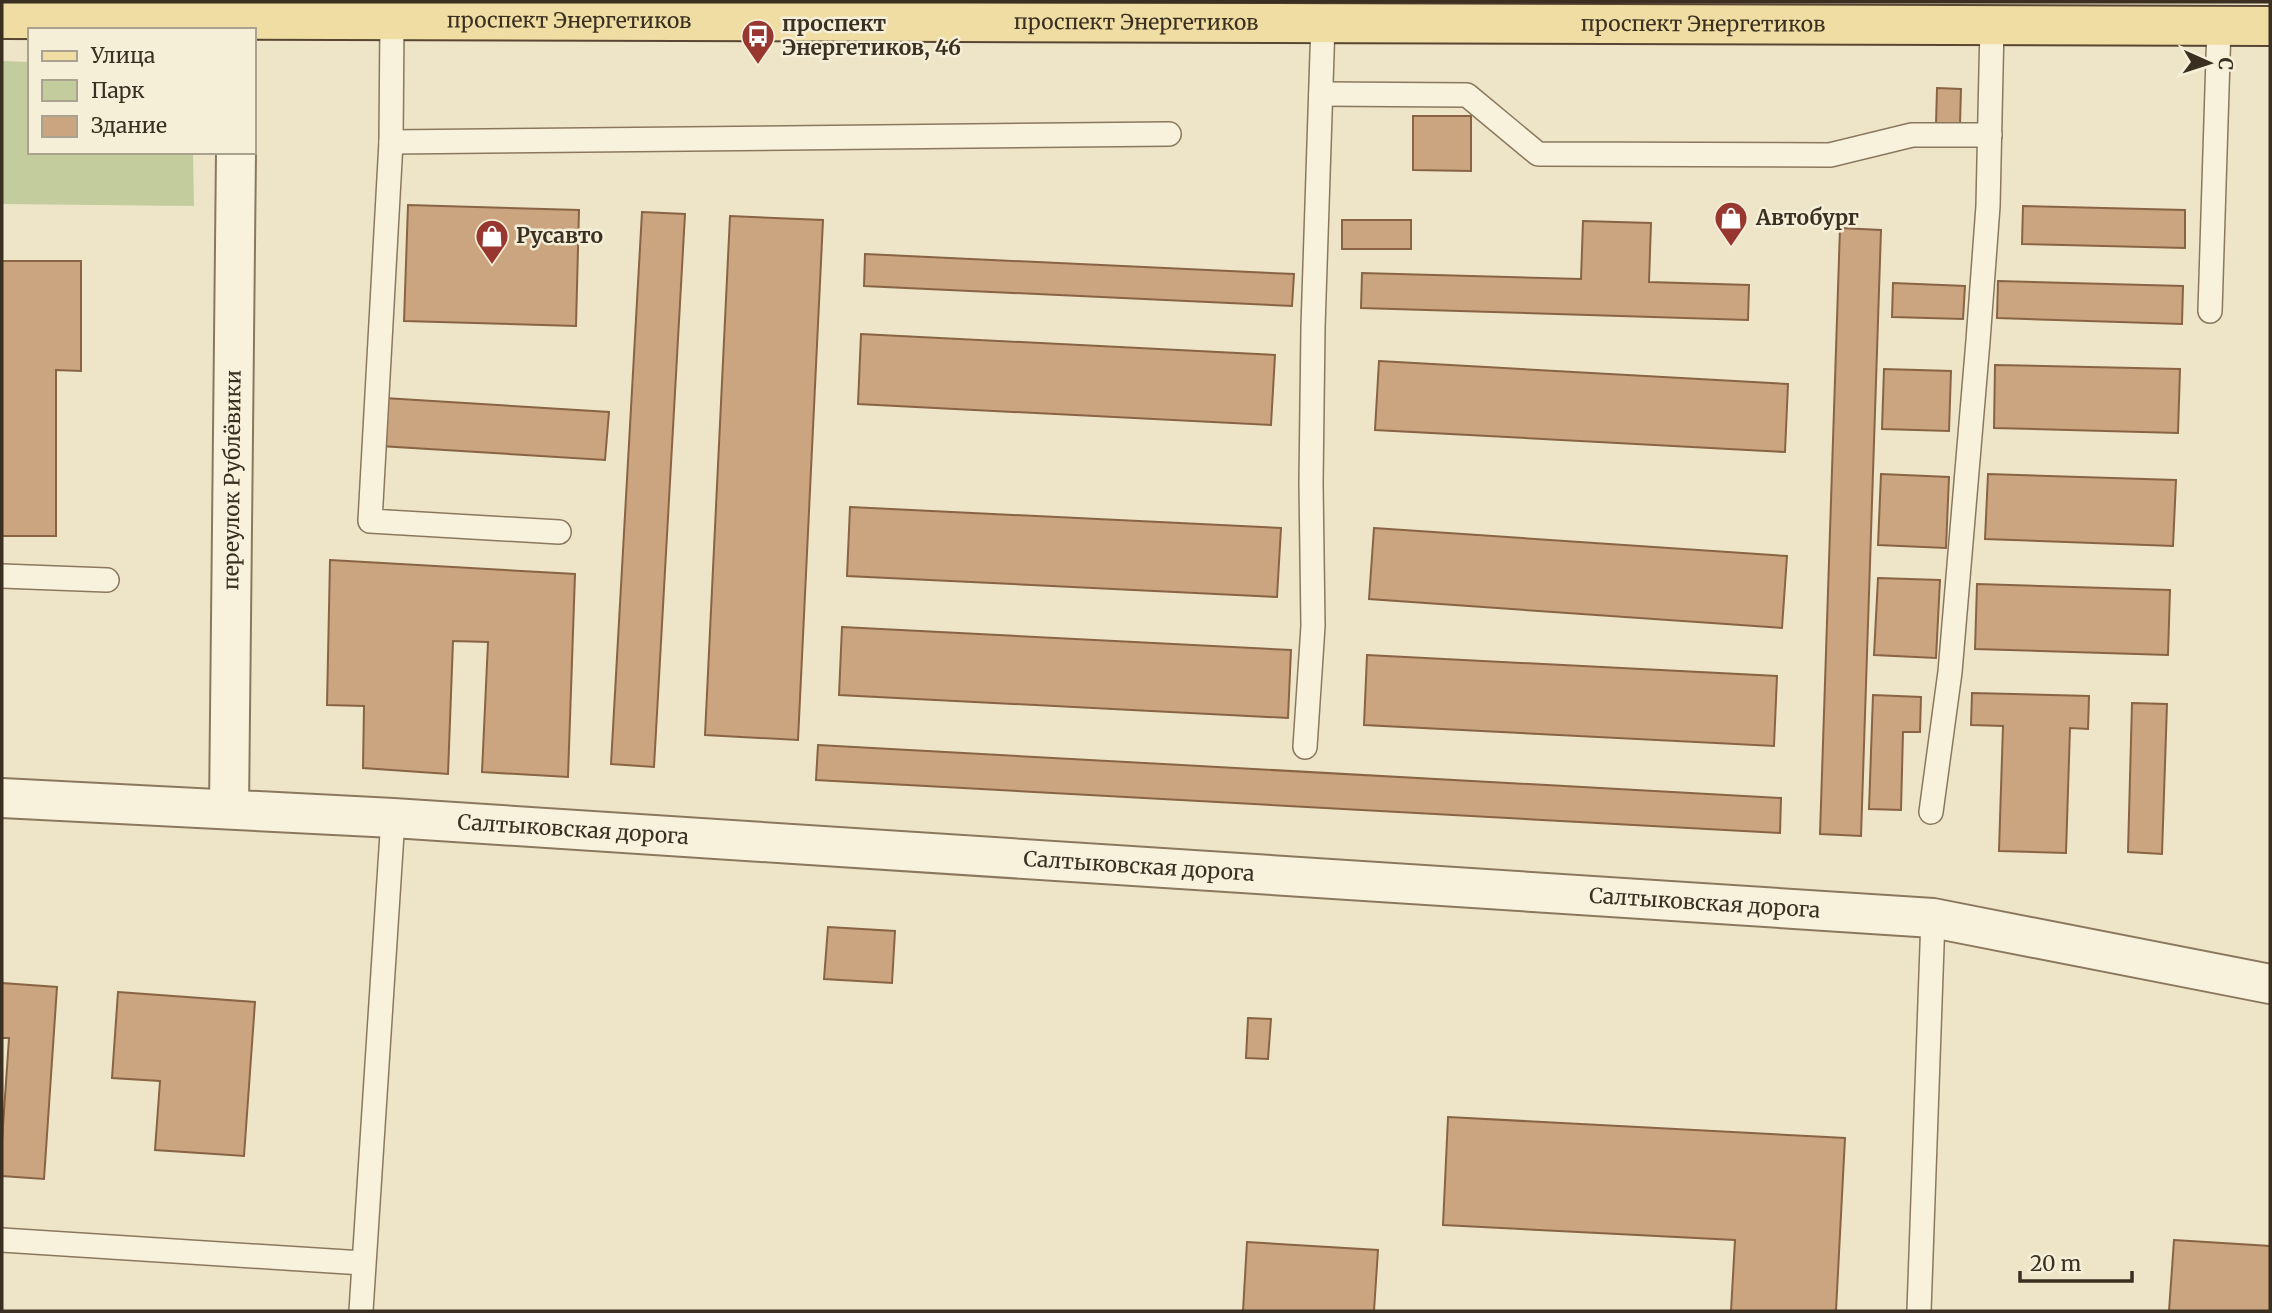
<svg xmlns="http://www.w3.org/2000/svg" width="2272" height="1313" font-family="Merriweather,serif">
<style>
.green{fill:#c3cc9d}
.building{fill:#caa580;stroke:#886444;stroke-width:2}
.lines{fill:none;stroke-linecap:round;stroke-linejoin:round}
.service-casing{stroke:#8a785e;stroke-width:26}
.minor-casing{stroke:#8a785e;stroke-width:42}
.primary-casing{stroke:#584632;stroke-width:42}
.service{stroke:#f8f2dc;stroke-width:23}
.minor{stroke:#f8f2dc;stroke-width:38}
.primary{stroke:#efdda3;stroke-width:38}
.labels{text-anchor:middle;stroke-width:5;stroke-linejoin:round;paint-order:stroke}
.street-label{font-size:21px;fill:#3a2f21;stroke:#f5efd8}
.poi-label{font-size:21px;font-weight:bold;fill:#3a2f21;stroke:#f5efd8;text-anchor:start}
</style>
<rect width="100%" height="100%" fill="#eee5c9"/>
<polygon class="green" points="2,61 30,62 30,152 193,152 194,206 2,204"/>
<g class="building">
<polygon points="1937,88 1961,89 1960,125 1936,125"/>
<polygon points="1413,116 1471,116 1471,171 1413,170"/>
<polygon points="408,205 579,210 576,326 404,321"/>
<polygon points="2023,206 2185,210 2185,248 2022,244"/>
<polygon points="642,212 685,214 654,767 611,764"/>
<polygon points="730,216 823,220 798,740 705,735"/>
<rect x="1342" y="220" width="69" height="29"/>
<polygon points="1583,221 1651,223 1649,282 1749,285 1748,320 1361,308 1362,273 1581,279"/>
<polygon points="1840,228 1881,230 1861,836 1820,834"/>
<polygon points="865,254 1294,274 1292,306 864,286"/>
<polygon points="2,261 81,261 81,371 56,370 56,536 2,536"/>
<polygon points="1998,281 2183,286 2182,324 1997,318"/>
<polygon points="1893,283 1965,286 1963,319 1892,317"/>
<polygon points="861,334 1275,355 1271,425 858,404"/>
<polygon points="1379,361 1788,384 1785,452 1375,430"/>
<polygon points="1995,365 2180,369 2178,433 1994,428"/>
<polygon points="1884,369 1951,371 1949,431 1882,429"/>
<polygon points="384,398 609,412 605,460 380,446"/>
<polygon points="1881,474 1949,477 1946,548 1878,545"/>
<polygon points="1988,474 2176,480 2173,546 1985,539"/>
<polygon points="850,507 1281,528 1277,597 847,576"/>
<polygon points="1374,528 1787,556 1782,628 1369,599"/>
<polygon points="330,560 575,574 568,777 482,772 488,642 453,641 448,774 363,768 364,706 327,705"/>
<polygon points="1878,578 1940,580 1936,658 1874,655"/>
<polygon points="1977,584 2170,590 2168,655 1975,649"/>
<polygon points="842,627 1291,650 1288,718 839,695"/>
<polygon points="1367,655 1777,676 1774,746 1364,725"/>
<polygon points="1972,693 2089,696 2088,729 2070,728 2066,853 1999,851 2003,726 1971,725"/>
<polygon points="1873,695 1921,697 1920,732 1903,732 1901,810 1869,809"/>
<polygon points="2132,703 2167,704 2162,854 2128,852"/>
<polygon points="818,745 1781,798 1780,833 816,780"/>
<polygon points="828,927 895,931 892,983 824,979"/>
<polygon points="2,983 57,987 44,1179 2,1176 2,1141 9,1038 2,1038"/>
<polygon points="118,992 255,1002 244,1156 155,1150 160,1081 112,1078"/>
<polygon points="1248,1018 1271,1019 1268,1059 1246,1058"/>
<polygon points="1448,1117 1845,1138 1836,1311 1731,1311 1735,1240 1443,1225"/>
<polygon points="2174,1240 2270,1246 2270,1311 2169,1311"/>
<polygon points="1247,1242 1378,1250 1374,1311 1243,1311"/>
</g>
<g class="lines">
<defs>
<g id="service">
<polyline points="392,20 391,142 370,521 559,532"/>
<polyline points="1321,94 1467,95 1538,154 1830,155 1912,135 1990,135"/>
<polyline points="391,142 1169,134"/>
<polyline points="2210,311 2219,26"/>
<polyline points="2,576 107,580"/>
<polyline points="1305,747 1313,626 1311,483 1313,327 1323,23"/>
<polyline points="1931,812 1950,672 1978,341 1988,206 1992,25"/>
<polyline points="2,1240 363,1263"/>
<polyline points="361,1311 393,818"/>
<polyline points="1919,1311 1933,918"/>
</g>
<g id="minor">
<path id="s1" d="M2,798L393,818L1933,918L2270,984"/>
<path id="s2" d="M229,809L236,152"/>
</g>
<g id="primary">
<path id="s3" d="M2,19L2270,26"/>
</g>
</defs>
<use href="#service" class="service-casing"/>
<use href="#minor" class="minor-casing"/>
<use href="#primary" class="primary-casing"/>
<use href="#service" class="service"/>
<use href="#minor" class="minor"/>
<use href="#primary" class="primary"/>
</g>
<defs>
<symbol id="bus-pin" viewBox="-11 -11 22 30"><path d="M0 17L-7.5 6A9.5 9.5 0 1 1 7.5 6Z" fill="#97372f" stroke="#f5efd8"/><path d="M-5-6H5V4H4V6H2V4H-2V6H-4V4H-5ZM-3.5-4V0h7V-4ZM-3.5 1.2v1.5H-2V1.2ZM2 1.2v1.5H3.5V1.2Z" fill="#fff"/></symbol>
<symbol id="shop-pin" viewBox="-11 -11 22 30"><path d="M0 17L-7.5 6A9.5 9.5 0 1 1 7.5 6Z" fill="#97372f" stroke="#f5efd8"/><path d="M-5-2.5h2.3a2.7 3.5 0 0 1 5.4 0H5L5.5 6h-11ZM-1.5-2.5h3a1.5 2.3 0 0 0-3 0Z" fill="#fff"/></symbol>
</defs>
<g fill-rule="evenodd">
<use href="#bus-pin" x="739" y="17" width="38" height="52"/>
<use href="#shop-pin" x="1712" y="199" width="38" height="52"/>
<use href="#shop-pin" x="473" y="217" width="38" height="52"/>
</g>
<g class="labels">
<g class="street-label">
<text dy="7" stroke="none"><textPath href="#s3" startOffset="567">проспект Энергетиков</textPath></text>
<text dy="7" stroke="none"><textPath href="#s3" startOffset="1134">проспект Энергетиков</textPath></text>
<text dy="7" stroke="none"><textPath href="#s3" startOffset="1701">проспект Энергетиков</textPath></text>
<text dy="7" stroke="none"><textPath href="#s2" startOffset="329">переулок Рублёвики</textPath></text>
<text dy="7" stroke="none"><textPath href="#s1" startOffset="572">Салтыковская дорога</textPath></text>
<text dy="7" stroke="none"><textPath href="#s1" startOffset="1139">Салтыковская дорога</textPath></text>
<text dy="7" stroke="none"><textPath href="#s1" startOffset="1706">Салтыковская дорога</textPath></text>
</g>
<g class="poi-label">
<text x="782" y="31">проспект<tspan x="782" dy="24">Энергетиков, 46</tspan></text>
<text x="1756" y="225">Автобург</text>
<text x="516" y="243">Русавто</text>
</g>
</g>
<rect width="2272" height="1313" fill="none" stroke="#3a2f21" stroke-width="7"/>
<rect x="28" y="28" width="228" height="126" fill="#f5efd8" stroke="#aaa28f" stroke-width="2"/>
<rect x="42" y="51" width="35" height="10" fill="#efdda3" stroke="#aaa28f" stroke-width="2"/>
<text x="91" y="63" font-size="21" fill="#3a2f21">Улица</text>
<rect x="42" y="80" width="35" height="21" fill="#c3cc9d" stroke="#aaa28f" stroke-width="2"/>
<text x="91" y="98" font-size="21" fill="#3a2f21">Парк</text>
<rect x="42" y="116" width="35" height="21" fill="#caa580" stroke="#aaa28f" stroke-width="2"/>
<text x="91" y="133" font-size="21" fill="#3a2f21">Здание</text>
<g transform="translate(2209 63) rotate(93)" stroke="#f5efd8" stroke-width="5" paint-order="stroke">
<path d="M0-5L12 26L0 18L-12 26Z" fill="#3a2f21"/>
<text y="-10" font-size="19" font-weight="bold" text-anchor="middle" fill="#3a2f21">С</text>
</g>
<path d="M2020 1271v10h112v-10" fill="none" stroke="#3a2f21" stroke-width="3.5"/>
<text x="2030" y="1271" font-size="21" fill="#3a2f21" stroke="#f5efd8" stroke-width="5" paint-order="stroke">20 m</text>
</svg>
